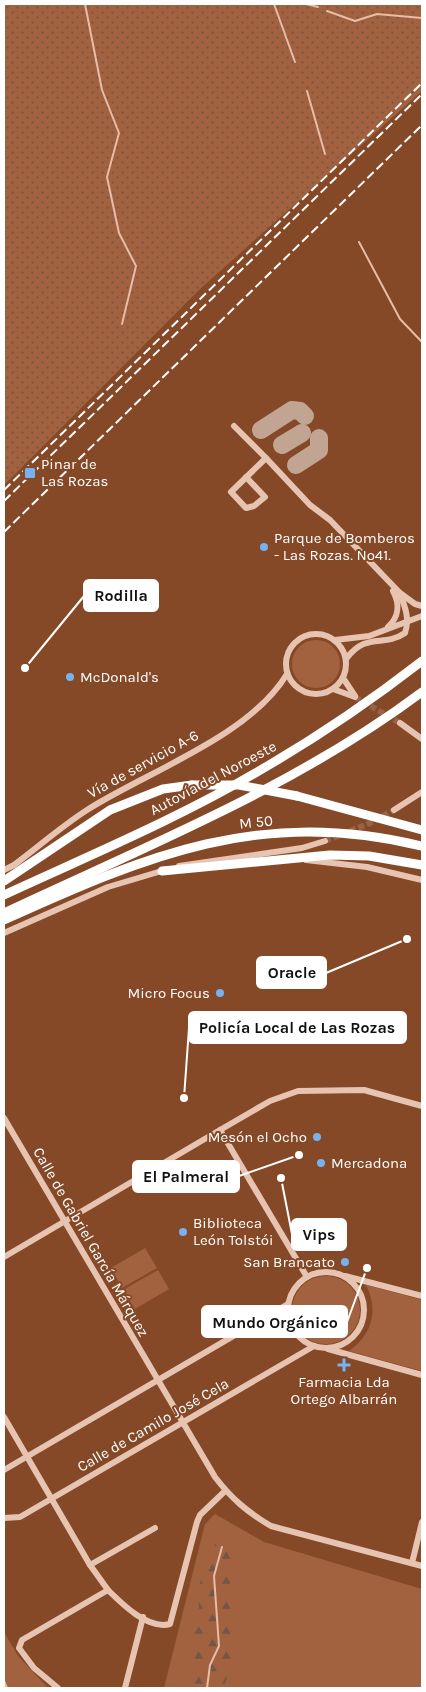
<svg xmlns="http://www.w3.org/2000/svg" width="426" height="1692" font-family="Karla,sans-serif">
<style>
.green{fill:#a3623f}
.forest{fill:url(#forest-firs)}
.park{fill:url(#park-dots)}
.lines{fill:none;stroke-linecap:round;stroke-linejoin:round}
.stream{stroke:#e8bca6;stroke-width:2}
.taxiway{stroke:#c2a493;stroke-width:18}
.minor-tunnel{stroke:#976447;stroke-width:6;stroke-dasharray:6 3;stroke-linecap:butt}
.minor{stroke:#e7c4b1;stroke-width:6}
.highway{stroke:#fff;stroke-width:9}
.rail{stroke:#fff;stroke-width:2;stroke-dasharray:9 4;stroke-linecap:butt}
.highway-bridge{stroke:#fff;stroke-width:9}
.poi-dot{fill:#77b2f0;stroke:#854927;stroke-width:2}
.labels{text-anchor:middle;stroke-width:4;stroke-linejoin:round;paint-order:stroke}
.poi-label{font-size:15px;fill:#fff;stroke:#854927;text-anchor:start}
.street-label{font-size:15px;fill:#fff;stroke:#854927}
.leader{fill:none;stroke:#fff;stroke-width:2}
.callout-dot{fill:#fff;stroke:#854927;stroke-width:2}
.callout{fill:#fff;stroke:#fff;stroke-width:2}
.callout-label{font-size:16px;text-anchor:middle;font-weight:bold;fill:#111}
</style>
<defs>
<pattern id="forest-firs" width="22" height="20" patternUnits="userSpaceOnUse" patternTransform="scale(1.25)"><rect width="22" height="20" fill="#a3623f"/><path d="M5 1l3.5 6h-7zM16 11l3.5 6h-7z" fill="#735646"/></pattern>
<pattern id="park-dots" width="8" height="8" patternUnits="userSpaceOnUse" patternTransform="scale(1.25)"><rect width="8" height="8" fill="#a3623f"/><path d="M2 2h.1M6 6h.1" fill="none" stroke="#735646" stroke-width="1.8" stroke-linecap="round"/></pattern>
</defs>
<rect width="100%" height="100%" fill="#854927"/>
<g class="green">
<circle cx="316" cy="664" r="24"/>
<polygon points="145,1248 157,1268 122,1288 111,1268"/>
<polygon points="158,1270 169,1289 135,1309 123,1290"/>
<circle cx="326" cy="1310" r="34"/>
<path d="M366,1285L422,1300V1371L349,1351C372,1335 379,1311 366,1285Z"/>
<polygon points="215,1514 264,1542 422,1589 422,1688 164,1688 205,1524"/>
<polygon points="4,1632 18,1656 48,1688 4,1688"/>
</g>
<polygon class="forest" points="224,1539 235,1542 237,1553 229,1576 235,1604 232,1629 233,1672 227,1677 224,1688 190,1688 196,1679 192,1668 195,1660 190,1654 199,1607 198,1592 204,1565 216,1543"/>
<polygon class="park" points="4,4 422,4 422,91 200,289 4,485"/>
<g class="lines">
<g class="stream">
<polyline points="85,4 102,90 119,133 107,177 119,233 136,266 122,324"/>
<polyline points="274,4 295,62"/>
<polyline points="306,4 318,7"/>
<polyline points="327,11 355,21 377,14 422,18"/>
<polyline points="307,91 325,154"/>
<polyline points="359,242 400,319 422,342"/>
<polyline points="4,1681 7,1688"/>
<polyline points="207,1688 210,1665 219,1646 214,1576 222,1547"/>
</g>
<g class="taxiway">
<polyline points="261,430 292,410 300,411 305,416"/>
<polyline points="282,445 302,433"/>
<polyline points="296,465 319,450 319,438"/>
</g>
<g class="minor-tunnel">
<polyline points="355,697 400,723"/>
<polyline points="325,841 368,824 394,810"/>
</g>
<g class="minor">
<polyline points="234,426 266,458"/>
<path d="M246,477L265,497L254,506L246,508L231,492L266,458L310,505L330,520L399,592C405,606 410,618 405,633C383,648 367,631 346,659"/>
<polyline points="400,593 415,604 422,606"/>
<path d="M388,627C399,617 400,604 393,591"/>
<circle cx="316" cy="664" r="30"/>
<polyline points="335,640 369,636 422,616"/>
<polyline points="343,678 355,696"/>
<polyline points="333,689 355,697"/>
<polyline points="400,723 422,739"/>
<polyline points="394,810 422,792"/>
<polyline points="306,860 367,867 422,880"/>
<polyline points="179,866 302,848 325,841"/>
<path d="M4,870L14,865C38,847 62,826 87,810C148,771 249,737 287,674"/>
<polyline points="4,933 108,887 165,870"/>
<path d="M4,1118L215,1477C231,1498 247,1512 271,1526L422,1566"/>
<polyline points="220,1130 307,1277"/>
<polyline points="4,1257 220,1130 270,1101 298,1091 364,1090 422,1106"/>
<circle cx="326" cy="1310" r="38"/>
<polyline points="345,1276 422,1296"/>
<polyline points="328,1349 422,1375"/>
<polyline points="4,1417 90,1565 108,1590"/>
<polyline points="4,1470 288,1304"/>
<polyline points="4,1518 20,1517 314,1346"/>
<polyline points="412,1563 422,1522"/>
<polyline points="90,1565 155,1528"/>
<path d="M58,1688L34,1668L19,1648L22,1640L108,1590C122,1604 148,1630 170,1624L197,1522L200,1515L225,1491"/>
<polyline points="125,1688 143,1617"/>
</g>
<g class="highway">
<polyline points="297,796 422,830"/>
<polyline points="162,871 330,855 369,856 422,865"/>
<polyline points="4,881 110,810 163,789 192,785"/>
<path d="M4,895C93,854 184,816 269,765C322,734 373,699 422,661"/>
<path d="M4,913C146,846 295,787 422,692"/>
<path d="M4,920C148,855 260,807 422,846"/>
</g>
<g class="rail">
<polyline points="4,490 422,83"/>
<polyline points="4,501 422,94"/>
<polyline points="4,532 422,125"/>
</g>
<polyline class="highway-bridge" points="192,785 239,785 297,796"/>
</g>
<g class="poi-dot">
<rect x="24" y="467" width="12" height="12" rx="2.5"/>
<circle cx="264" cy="547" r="5"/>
<circle cx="70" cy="677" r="5"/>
<circle cx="220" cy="993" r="5"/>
<circle cx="317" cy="1137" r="5"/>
<circle cx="321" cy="1163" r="5"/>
<circle cx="183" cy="1232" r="5"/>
<circle cx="345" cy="1262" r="5"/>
<path d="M341.5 1357.5h5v5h5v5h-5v5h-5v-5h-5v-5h5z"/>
</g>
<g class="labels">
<g class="poi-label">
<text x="41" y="469">Pinar de<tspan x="41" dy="17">Las Rozas</tspan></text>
<text x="274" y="543">Parque de Bomberos<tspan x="274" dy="17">- Las Rozas. Nº41.</tspan></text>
<text x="80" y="682">McDonald's</text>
<text x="210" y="998" text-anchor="end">Micro Focus</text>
<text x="307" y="1142" text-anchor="end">Mesón el Ocho</text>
<text x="331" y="1168">Mercadona</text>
<text x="193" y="1228">Biblioteca<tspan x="193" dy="17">León Tolstói</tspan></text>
<text x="335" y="1267" text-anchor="end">San Brancato</text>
<text x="344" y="1387" text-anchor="middle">Farmacia Lda<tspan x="344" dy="17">Ortego Albarrán</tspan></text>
</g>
<g class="street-label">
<text transform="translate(143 764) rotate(-29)" y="5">Vía de servicio A-6</text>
<text transform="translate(213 778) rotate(-28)" y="5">Autovía del Noroeste</text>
<text transform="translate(256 822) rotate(-6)" y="5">M 50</text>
<text transform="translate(91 1242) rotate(60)" y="5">Calle de Gabriel García Márquez</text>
<text transform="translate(153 1425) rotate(-30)" y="5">Calle de Camilo José Cela</text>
</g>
</g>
<path class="leader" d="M25 668L84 596M407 939L326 973M184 1098L189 1028M299 1155L239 1176M281 1178L292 1234M367 1268L347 1322"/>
<g class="callout-dot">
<circle cx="25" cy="668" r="5"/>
<circle cx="407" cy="939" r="5"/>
<circle cx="184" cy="1098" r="5"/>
<circle cx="299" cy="1155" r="5"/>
<circle cx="281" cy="1178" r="5"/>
<circle cx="367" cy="1268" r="5"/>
</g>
<g class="callout">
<rect x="84" y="580" width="74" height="31" rx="5"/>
<rect x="257" y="957" width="69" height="31" rx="5"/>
<rect x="189" y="1012" width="217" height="31" rx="5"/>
<rect x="133" y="1161" width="106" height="31" rx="5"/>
<rect x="292" y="1219" width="54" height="31" rx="5"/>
<rect x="202" y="1306" width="145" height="31" rx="5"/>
</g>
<g class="callout-label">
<text x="121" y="601">Rodilla</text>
<text x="292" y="978">Oracle</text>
<text x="297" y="1033">Policía Local de Las Rozas</text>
<text x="186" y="1182">El Palmeral</text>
<text x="319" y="1240">Vips</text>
<text x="275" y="1328">Mundo Orgánico</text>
</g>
<rect width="426" height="1692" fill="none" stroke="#ffffff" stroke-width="10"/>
</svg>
